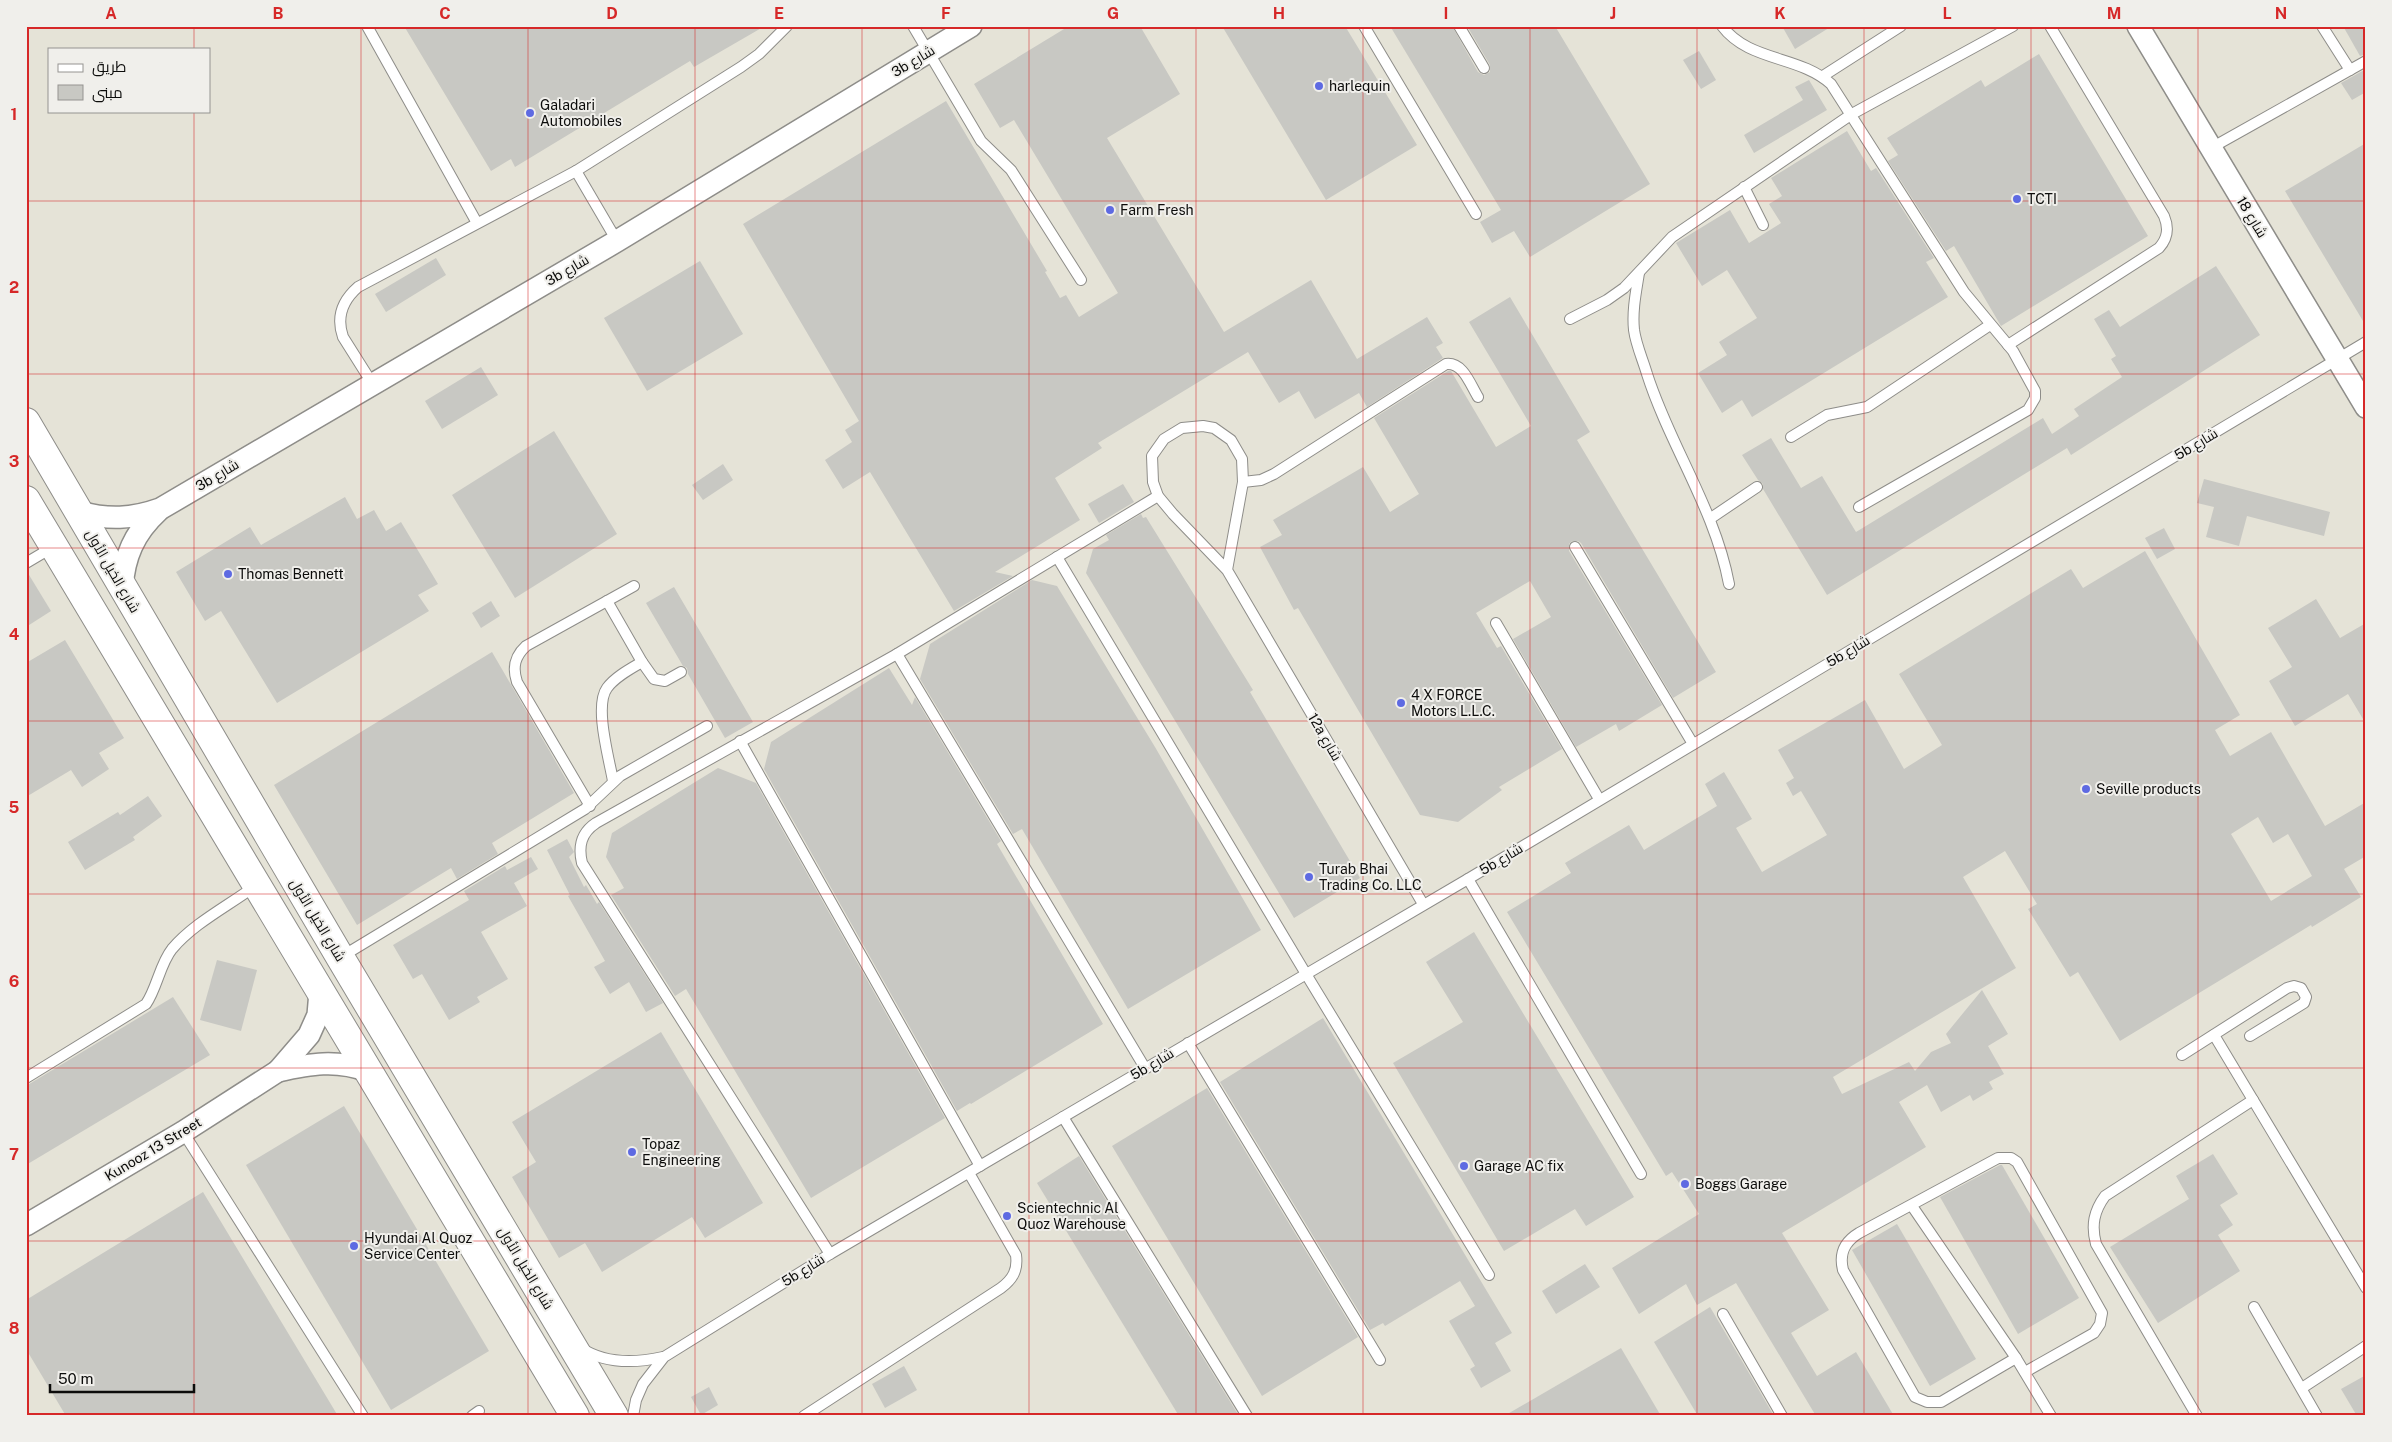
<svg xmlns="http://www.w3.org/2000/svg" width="2392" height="1442" font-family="'Public Sans',Cairo,sans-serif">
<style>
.built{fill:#e5e3d7;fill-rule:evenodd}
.building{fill:#c8c8c3;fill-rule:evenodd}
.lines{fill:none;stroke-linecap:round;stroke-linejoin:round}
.lane-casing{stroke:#8e8d89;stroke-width:12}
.street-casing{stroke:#8e8d89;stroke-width:24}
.secondary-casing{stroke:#8e8d89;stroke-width:30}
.lane{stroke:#fff;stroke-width:10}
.street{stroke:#fff;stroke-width:21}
.secondary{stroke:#fff;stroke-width:28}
.grid{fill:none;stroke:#d62828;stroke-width:1;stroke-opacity:0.55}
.poi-dot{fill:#5e6ae2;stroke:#f0efeb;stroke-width:2}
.labels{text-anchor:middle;stroke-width:4;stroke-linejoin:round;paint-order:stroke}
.street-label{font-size:14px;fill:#0c0c0b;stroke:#f0efeb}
.poi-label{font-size:14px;fill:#0c0c0b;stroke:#f0efeb;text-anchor:start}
.neatline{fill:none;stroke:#d62828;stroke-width:2}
.grid-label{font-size:16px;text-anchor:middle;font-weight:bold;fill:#d62828}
</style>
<rect width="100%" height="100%" fill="#f0efeb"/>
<path class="built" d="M26,26H2366V1416H26ZM49,49H209V111H49Z"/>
<g class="building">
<polygon points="404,26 765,26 694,67 690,61 515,167 511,159 491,171"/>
<polygon points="1069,26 1140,26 1180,94 1107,138 1224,332 1311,280 1357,359 1427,317 1443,343 1436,347 1443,358 1367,407 1359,393 1315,419 1299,391 1279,403 1248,352 1098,443 1102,448 1055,478 1080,520 995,572 1013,576 954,611 870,472 843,489 825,460 852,442 845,430 859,421 743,224 946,101 1047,271 1045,272 1060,298 1066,295 1079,317 1118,293 1014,120 1000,128 974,84"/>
<polygon points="1222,26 1345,26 1417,145 1326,200"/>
<polygon points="1390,26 1452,26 1478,72 1484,75 1490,72 1490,65 1467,26 1555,26 1650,184 1530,257 1514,231 1492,243 1480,222 1501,210"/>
<polygon points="1782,26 1832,26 1795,49"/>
<polygon points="2343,26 2366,26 2366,54 2360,56"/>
<polygon points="1699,51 1716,80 1701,89 1683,60"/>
<polygon points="2039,54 2148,236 2001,326 1954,246 1946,251 1888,161 1898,155 1887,138 1981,80 1985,87"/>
<polygon points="2366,69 2366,92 2352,100 2341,83"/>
<polygon points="1809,80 1827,110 1754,153 1744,135 1803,100 1795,87"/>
<polygon points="1847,131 1871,171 1876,168 1934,258 1926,262 1948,297 1752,417 1742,400 1722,413 1698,373 1727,355 1719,342 1757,318 1727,270 1702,286 1676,243 1730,210 1749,243 1781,223 1769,204 1782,196 1771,178"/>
<polygon points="2366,143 2366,326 2285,191"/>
<polygon points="436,258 446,275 386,312 375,294"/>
<polygon points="700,261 743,334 647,391 604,318"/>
<polygon points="2216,266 2260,335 2071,455 2067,448 1827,595 1763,489 1763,484 1758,480 1742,455 1771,438 1801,488 1822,476 1856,532 2043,418 2052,434 2079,416 2074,409 2122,377 2111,359 2116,356 2094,319 2109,310 2120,327"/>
<polygon points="1510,297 1590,432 1577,440 1716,672 1673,698 1581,543 1578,541 1572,541 1569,544 1569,551 1662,705 1619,731 1616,724 1576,747 1513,639 1551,617 1530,581 1476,613 1497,648 1501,646 1562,749 1499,787 1502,790 1458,822 1420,815 1298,608 1294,610 1260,547 1282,535 1273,520 1363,467 1390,512 1419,494 1374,418 1448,371 1451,371 1496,447 1531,426 1469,322"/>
<polygon points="481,367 498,395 442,429 425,401"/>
<polygon points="554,431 617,534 515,598 452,495"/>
<polygon points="723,464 733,480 703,500 692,485"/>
<polygon points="2204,479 2330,512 2324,536 2247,516 2239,546 2206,537 2214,507 2197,503"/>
<polygon points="1123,484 1134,502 1099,523 1088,504"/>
<polygon points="345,497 357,519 374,510 386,531 401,522 438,584 418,595 429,611 277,703 221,611 205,621 176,572 250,527 261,545"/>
<polygon points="1141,514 1143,518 1146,517 1253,690 1250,692 1360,878 1294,918 1086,573 1093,549 1109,540 1106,535"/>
<polygon points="2164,528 2175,549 2157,559 2145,538"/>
<path d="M2145,551L2240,715L2215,730L2230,756L2271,732L2325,826L2366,802V856L2344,869L2361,897L2312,927L2311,925L2120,1041L2078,972L2070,977L2028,909L2037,904L2005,851L1963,877L2016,968L1833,1077L1842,1094L1909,1062L1915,1071L1931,1052L1951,1043L1946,1034L1982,990L2008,1034L1988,1046L2004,1074L1989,1082L1993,1089L1973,1101L1970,1095L1941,1112L1927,1085L1899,1102L1926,1147L1782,1233L1829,1310L1791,1333L1817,1376L1856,1352L1894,1416H1816L1736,1283L1697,1305L1686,1284L1639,1314L1612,1268L1699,1214L1672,1172L1666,1176L1507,912L1571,873L1565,863L1629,825L1644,850L1717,806L1705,784L1724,772L1752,819L1736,828L1762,872L1827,835L1801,791L1793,796L1786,783L1794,778L1778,750L1865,700L1904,769L1942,745L1899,674L2071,569L2083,588ZM2258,817L2273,843L2288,834L2312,876L2271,901L2231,834Z"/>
<polygon points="26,570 51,611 26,627"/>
<polygon points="1032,580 1057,586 1155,747 1261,930 1128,1009 1022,829 1013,834 920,679 930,644"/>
<polygon points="674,587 753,722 725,738 688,674 687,668 683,666 646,603"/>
<polygon points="2316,599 2340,638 2366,623 2366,724 2348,694 2295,726 2269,681 2292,667 2268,628"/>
<polygon points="491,601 500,616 481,628 472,613"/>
<polygon points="65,640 124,738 99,753 109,769 82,787 71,770 26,797 26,663"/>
<polygon points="492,652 574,793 492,843 498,854 457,879 451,868 357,925 274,785"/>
<polygon points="889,668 912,705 915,697 1001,841 997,844 1103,1024 971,1104 970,1103 957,1111 764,769 771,742"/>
<polygon points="718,768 756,783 945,1118 811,1198 686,989 675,996 611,895 624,888 606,857 612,833"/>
<polygon points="148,796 162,816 133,837 135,840 85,870 68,842 118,812 120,815"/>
<polygon points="567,839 574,852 569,857 584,887 586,885 597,904 599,902 663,1003 646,1012 629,982 610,994 594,967 605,961 568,896 570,895 547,850"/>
<polygon points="531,857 538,869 514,883 527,906 481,932 508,979 477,997 480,1002 449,1020 422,974 413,979 393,945 469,900 464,891 505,866 507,870"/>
<polygon points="1474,932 1634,1197 1586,1226 1575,1209 1504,1251 1393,1063 1463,1022 1426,962"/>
<polygon points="217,960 257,970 241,1031 200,1020"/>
<polygon points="173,997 210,1055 26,1165 26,1086"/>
<polygon points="1323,1018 1512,1333 1495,1343 1511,1371 1481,1388 1470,1369 1475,1366 1449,1321 1475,1306 1460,1281 1385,1326 1383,1323 1370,1330 1220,1082"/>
<polygon points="661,1032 763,1203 705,1238 692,1217 602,1272 585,1243 559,1258 512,1177 536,1162 512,1122"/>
<polygon points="1207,1088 1358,1337 1262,1396 1112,1146"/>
<polygon points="344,1106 489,1351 391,1410 246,1165"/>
<polygon points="2213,1154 2238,1194 2220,1205 2233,1225 2218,1235 2240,1271 2158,1323 2110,1247 2189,1199 2176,1176"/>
<polygon points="1079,1156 1239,1416 1179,1416 1037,1183"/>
<polygon points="2000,1165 2002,1165 2079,1298 2018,1334 1940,1197"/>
<polygon points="203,1192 338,1416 66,1416 26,1349 26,1300"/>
<polygon points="1897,1224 1976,1359 1930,1386 1852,1250"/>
<polygon points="1585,1264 1600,1287 1556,1314 1542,1291"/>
<polygon points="1710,1307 1742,1361 1774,1416 1698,1416 1654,1342"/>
<polygon points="1621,1348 1661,1416 1504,1416"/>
<polygon points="904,1366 917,1390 885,1408 872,1384"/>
<polygon points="2366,1375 2366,1416 2357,1416 2341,1389"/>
<polygon points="709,1387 718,1405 701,1415 691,1397"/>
</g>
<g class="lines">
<defs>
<g id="lane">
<polyline points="367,26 477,223"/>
<polyline points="913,26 981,141 1011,170 1081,280"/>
<polyline points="1364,26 1476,214"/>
<polyline points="1459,26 1484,68"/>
<path d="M1722,26C1749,62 1799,55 1831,84L1964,292L2013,351L2035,391V398L2028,410L1859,507"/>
<polyline points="2322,26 2350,70"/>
<polyline points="1823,76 1901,26"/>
<polyline points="2211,148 2366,61"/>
<polyline points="576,171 617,241"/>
<polyline points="1744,187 1763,225"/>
<path d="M1639,273C1636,292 1632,311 1634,330C1636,345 1643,360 1647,374C1670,446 1715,509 1729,584"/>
<polyline points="1570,319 1607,300 1624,288 1672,237 1852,114 2013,26"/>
<path d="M2008,345L2159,248C2168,238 2169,228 2164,216L2050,26"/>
<path d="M372,383L343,337C336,317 342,301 358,287L576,171L741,67L759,54L787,26"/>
<polyline points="1791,437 1827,415 1867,407 1990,325"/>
<path d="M1243,482L1261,480L1274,474L1446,364C1463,362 1470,384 1478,397"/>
<polyline points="1711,518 1757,487"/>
<polyline points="1575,547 1693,744"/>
<polyline points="1057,557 1306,974 1489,1275"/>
<polyline points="26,563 53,547"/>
<polyline points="1227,570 1243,482 1242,459 1231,440 1214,428 1203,426 1182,428 1164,439 1152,456 1153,482 1158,496 1173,514 1227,570 1423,904"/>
<polyline points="607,601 642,662 654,679 665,681 681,672"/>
<polyline points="1496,623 1599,799"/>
<polyline points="897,654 1145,1068"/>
<polyline points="740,741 980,1166"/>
<path d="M613,781C609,758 594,706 607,688C615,677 630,669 642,662"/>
<path d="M590,806L517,682C512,667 515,656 526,646L634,586"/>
<polyline points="1468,879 1641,1174"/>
<polyline points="341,957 585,809 620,776 707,726"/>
<polyline points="2214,1035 2366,1288"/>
<polyline points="1188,1043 1380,1360"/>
<polyline points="2182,1055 2287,988 2294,986 2301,988 2306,997 2304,1003 2250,1036"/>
<path d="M26,1078L146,1004C157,988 160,964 172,949C194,923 228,906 255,886"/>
<polyline points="1063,1117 1247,1416"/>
<polyline points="183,1132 363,1416"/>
<polyline points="1912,1206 2016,1358 2051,1416"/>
<path d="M830,1254L582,863C578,846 581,833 596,823L897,654L1158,496"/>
<polyline points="2254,1307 2317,1416"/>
<polyline points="1723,1314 1782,1416"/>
<path d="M581,1348C605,1364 636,1363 663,1357"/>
<path d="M2016,1358L1941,1402H1927L1915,1397L1843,1270C1839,1254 1844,1242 1859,1233L1998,1158H2011L2017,1162L2102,1313L2100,1324L2094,1333L2025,1372"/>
<polyline points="2302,1388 2366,1346"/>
<polyline points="472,1416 479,1411"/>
<polyline points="633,1416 636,1400 643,1384 664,1357 830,1254 1468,879 2366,342"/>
<path d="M804,1416L1001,1288C1013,1279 1018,1270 1016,1255L969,1173"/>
<path d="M2197,1416L2096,1244C2091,1225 2094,1211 2105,1196L2253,1100"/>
</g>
<g id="street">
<polyline points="2138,26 2366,407"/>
<path d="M80,512C108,520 132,519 160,509L617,241L971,26"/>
<path d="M122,588C124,557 134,533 158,511"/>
<path d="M278,1071C310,1064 336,1059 368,1071"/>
<polyline points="26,1225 183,1132 278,1071 309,1035 318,1015 320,992"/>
</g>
<g id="secondary">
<polyline points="26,422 340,957 614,1416"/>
<polyline points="26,500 575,1416"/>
</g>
</defs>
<use href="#lane" class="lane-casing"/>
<use href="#street" class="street-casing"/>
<use href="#secondary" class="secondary-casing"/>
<use href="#lane" class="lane"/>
<use href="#street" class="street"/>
<use href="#secondary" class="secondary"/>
</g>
<path class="grid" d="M194,26V49M361,26V1416M528,26V1416M695,26V1416M862,26V1416M1029,26V1416M1196,26V1416M1363,26V1416M1530,26V1416M1697,26V1416M1864,26V1416M2031,26V1416M2198,26V1416M194,111V1416M26,201H2366M26,374H2366M26,548H2366M26,721H2366M26,894H2366M26,1068H2366M26,1241H2366"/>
<g class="poi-dot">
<circle cx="1319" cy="86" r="5"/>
<circle cx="530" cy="113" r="5"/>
<circle cx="2017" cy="199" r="5"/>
<circle cx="1110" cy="210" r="5"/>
<circle cx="228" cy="574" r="5"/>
<circle cx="1401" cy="703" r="5"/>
<circle cx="2086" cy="789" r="5"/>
<circle cx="1309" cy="877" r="5"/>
<circle cx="632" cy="1152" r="5"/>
<circle cx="1464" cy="1166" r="5"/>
<circle cx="1685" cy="1184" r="5"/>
<circle cx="1007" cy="1216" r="5"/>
<circle cx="354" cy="1246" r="5"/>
</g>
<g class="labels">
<g class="street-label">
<text transform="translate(913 61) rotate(-31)" y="5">3b شارع</text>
<text transform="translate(2252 217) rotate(59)" y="5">شارع 18</text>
<text transform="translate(567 270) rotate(-30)" y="5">3b شارع</text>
<text transform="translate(2196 444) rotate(-31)" y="5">5b شارع</text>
<text transform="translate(217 475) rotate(-31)" y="5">3b شارع</text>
<text transform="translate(113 571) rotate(60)" y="5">شارع الخيل الأول</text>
<text transform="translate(1848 651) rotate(-31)" y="5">5b شارع</text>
<text transform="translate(1325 737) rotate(60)" y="5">12a شارع</text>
<text transform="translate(1501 859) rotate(-31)" y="5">5b شارع</text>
<text transform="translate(318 920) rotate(59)" y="5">شارع الخيل الأول</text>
<text transform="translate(1152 1064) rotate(-31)" y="5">5b شارع</text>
<text transform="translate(153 1149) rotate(-31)" y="5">Kunooz 13 Street</text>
<text transform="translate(526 1268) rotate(59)" y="5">شارع الخيل الأول</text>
<text transform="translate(803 1270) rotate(-32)" y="5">5b شارع</text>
</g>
<g class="poi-label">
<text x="1329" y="91">harlequin</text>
<text x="540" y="110">Galadari<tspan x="540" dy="16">Automobiles</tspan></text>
<text x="2027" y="204">TCTI</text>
<text x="1120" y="215">Farm Fresh</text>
<text x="238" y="579">Thomas Bennett</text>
<text x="1411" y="700">4 X FORCE<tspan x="1411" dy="16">Motors L.L.C.</tspan></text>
<text x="2096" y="794">Seville products</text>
<text x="1319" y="874">Turab Bhai<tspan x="1319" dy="16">Trading Co. LLC</tspan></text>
<text x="642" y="1149">Topaz<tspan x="642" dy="16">Engineering</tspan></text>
<text x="1474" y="1171">Garage AC fix</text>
<text x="1695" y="1189">Boggs Garage</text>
<text x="1017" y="1213">Scientechnic Al<tspan x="1017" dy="16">Quoz Warehouse</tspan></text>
<text x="364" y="1243">Hyundai Al Quoz<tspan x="364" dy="16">Service Center</tspan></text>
</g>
</g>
<rect width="2392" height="1442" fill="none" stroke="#f0efeb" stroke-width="55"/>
<rect x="48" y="48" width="162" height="65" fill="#f0efeb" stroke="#959491"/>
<rect x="58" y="64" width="25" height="8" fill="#ffffff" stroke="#959491"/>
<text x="92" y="72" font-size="15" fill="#0c0c0b">طريق</text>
<rect x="58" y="85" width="25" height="15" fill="#c8c8c3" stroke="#959491"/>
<text x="92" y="98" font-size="15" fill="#0c0c0b">مبنى</text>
<path d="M50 1384v8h144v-8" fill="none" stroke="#0c0c0b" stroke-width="2.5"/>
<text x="58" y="1384" font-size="15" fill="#0c0c0b" stroke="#f0efeb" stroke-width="4" paint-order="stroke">50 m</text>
<rect x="28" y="28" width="2336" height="1386" class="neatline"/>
<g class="grid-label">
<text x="111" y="19">A</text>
<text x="278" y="19">B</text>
<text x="445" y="19">C</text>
<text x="612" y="19">D</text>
<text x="779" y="19">E</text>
<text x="946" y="19">F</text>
<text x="1113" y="19">G</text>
<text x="1279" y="19">H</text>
<text x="1446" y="19">I</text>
<text x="1613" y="19">J</text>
<text x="1780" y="19">K</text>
<text x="1947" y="19">L</text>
<text x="2114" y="19">M</text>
<text x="2281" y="19">N</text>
<text x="14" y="120">1</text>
<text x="14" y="293">2</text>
<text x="14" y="467">3</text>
<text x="14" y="640">4</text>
<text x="14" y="813">5</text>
<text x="14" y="987">6</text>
<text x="14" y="1160">7</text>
<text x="14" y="1334">8</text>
</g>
</svg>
